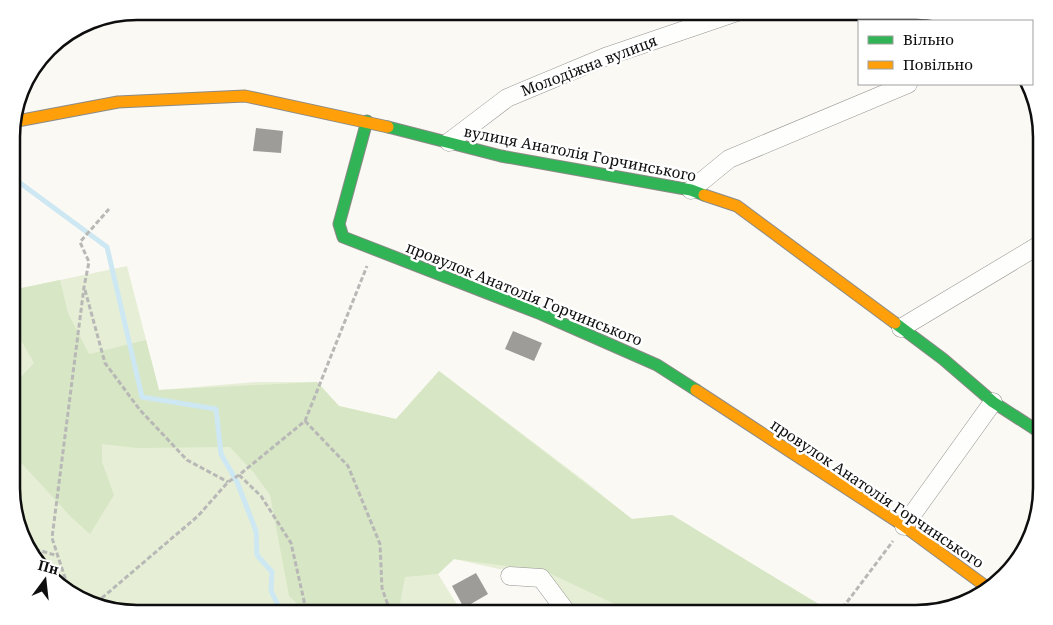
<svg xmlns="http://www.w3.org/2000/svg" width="1053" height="625" font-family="'Noto Serif',serif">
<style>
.green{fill:#e6efd6}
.forest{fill:#d7e6c4}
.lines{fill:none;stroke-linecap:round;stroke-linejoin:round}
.stream{stroke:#cde8f3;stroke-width:5}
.building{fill:#9e9c99}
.street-casing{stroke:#959492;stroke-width:19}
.fast-casing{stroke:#8b8a88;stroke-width:13}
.slow-casing{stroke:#8b8a88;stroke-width:13}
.path{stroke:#b8b8b7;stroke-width:3;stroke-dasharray:5 2.5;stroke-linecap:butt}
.street{stroke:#fefefd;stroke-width:18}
.fast{stroke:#30b455;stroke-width:11}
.slow{stroke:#ff9f0a;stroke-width:11}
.labels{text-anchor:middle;stroke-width:5;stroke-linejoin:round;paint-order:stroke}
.street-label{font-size:15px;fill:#0e0e0e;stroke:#fff}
.rim{fill:none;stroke:#0e0e0e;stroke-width:2.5}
</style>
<rect width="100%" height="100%" fill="#fbf9f4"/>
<polygon class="green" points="127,266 159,390 257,382 317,382 339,406 396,419 439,371 586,482 632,519 672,515 835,614 628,614 623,609 617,614 581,614 545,571 499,569 454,559 438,574 463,614 137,614 74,597 32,558 12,504 12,290"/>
<polygon class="forest" points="60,280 68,313 89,354 146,340 159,390 317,382 339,406 396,419 439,371 632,519 672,515 835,614 628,614 623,608 545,571 454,559 438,574 405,577 398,614 308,614 289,596 270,495 254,473 230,447 137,448 102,444 102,462 114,495 90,534 71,517 13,454 14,384 34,363 22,342 12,337 12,290"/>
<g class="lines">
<polyline class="stream" points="12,177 107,247 142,397 216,409 221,454 237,482 256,531 257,555 272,572 271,591 281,611 280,614"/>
</g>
<g class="building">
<polygon points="256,128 283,131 281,153 253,151"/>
<polygon points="513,331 542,343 534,361 505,349"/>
<polygon points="476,573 488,594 464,608 452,586"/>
<polygon points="545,607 549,614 533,614"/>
</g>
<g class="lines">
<defs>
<g id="street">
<polyline points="449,142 507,98 605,57 740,11"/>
<polyline points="691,190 729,159 908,84"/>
<polyline points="901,328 1041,244"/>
<polyline points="904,526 993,402"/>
<polyline points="510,576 541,578 568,614"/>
</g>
<g id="fast">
<polyline points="367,121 339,224 343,237 541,314 657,365 696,390"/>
<polyline points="388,127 501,156 691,190 704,195"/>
<polyline points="895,323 943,359 993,402 1041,433"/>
</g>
<g id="slow">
<polyline points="12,122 118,102 245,96 388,127"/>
<polyline points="704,195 737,206 895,323"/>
<polyline points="696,390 904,526 988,588"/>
</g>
</defs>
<use href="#street" class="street-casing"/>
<use href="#fast" class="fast-casing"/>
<use href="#slow" class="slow-casing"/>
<g class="path">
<polyline points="85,290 105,363 140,410 187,460 228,482"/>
<polyline points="305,421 348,466 380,544 382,588 391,614"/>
<polyline points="239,475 261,496 291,543 307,614"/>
<polyline points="28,547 58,556"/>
<polyline points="70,593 52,538 84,287 89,262 80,242 109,209"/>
<polyline points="96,603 198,516 228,482 239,475 305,421 367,266"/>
<polyline points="838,614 893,541"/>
</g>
<use href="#street" class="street"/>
<use href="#fast" class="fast"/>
<use href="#slow" class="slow"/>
</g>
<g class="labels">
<g class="street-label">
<text transform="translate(589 66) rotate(-21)" y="5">Молодіжна вулиця</text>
<text transform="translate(580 154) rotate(11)" y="5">вулиця Анатолія Горчинського</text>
<text transform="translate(524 294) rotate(22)" y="5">провулок Анатолія Горчинського</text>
<text transform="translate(877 494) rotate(34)" y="5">провулок Анатолія Горчинського</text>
</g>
</g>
<path d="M0 0H1053V625H0ZM137 20H916A117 117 0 0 1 1033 137V488A117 117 0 0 1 916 605H137A117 117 0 0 1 20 488V137A117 117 0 0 1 137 20Z" fill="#fff" fill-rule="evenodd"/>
<path class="rim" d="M137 20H916A117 117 0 0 1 1033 137V488A117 117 0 0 1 916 605H137A117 117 0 0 1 20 488V137A117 117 0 0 1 137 20Z"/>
<rect x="858" y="20" width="175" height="65" fill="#ffffff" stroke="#9f9f9f"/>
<rect x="868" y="36" width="25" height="8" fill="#30b455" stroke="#9f9f9f"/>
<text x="903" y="45" font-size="15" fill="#0e0e0e">Вільно</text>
<rect x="868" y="61" width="25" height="8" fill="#ff9f0a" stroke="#9f9f9f"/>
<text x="903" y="70" font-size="15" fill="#0e0e0e">Повільно</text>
<g transform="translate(45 580) rotate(15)" stroke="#ffffff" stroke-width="4" paint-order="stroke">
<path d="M0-4L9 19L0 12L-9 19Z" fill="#0e0e0e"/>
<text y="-8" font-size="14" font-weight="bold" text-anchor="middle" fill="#0e0e0e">Пн</text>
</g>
</svg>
